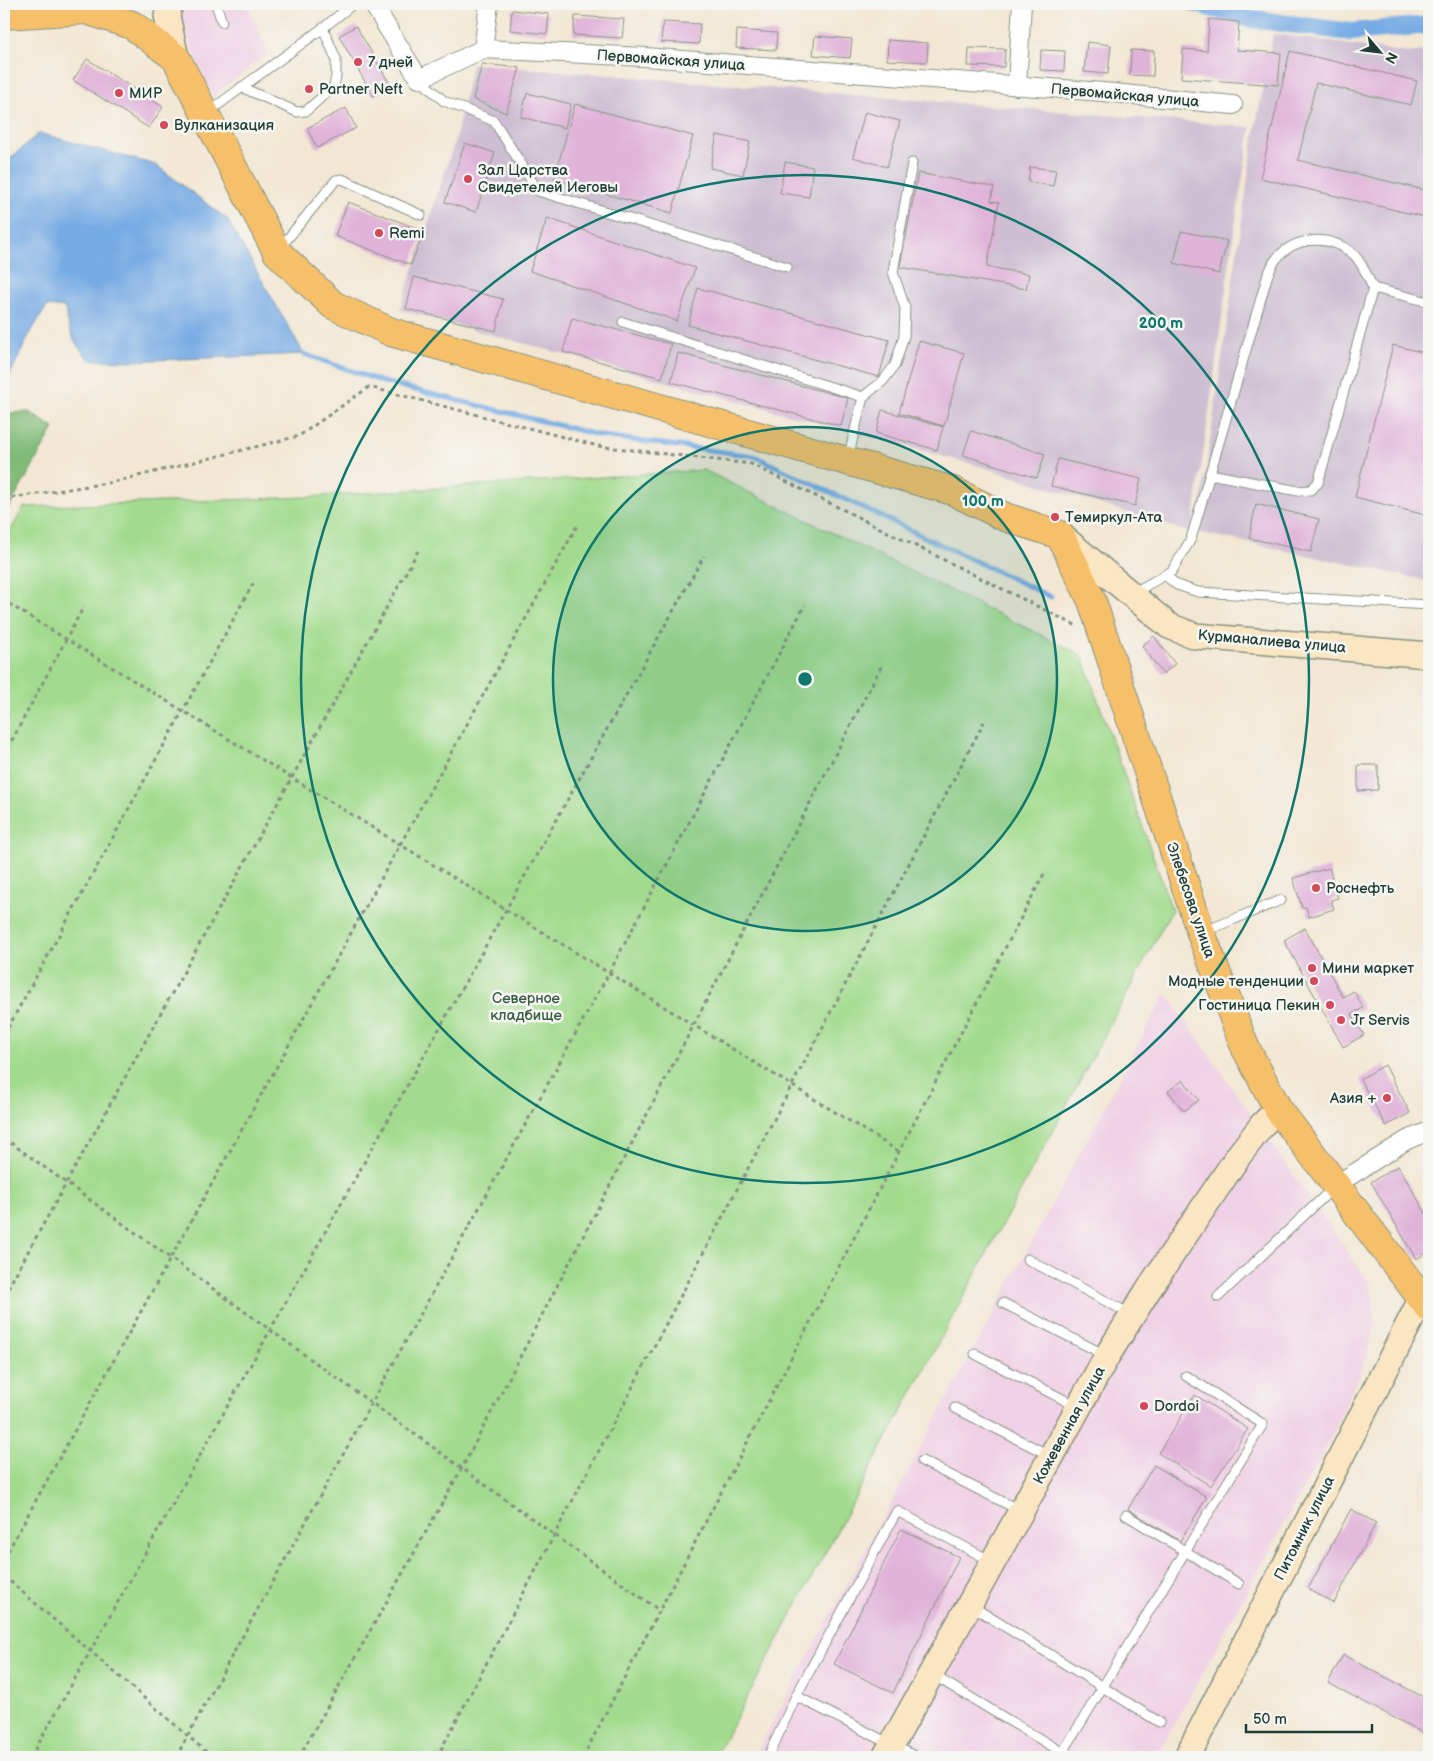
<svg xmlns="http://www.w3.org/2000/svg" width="1433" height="1761" font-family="'Balsamiq Sans',sans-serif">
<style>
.built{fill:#f0d0e5}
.industrial{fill:#cebed2}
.green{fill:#a2db8d;stroke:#608c60}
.forest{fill:#81bb78;stroke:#507c56}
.water{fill:#77abe4;stroke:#4b748c}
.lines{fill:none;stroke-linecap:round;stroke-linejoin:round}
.stream{stroke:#77abe4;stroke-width:5}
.canal{stroke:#77abe4;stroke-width:18}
.building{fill:#e0b3d9}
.lane-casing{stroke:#889284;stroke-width:11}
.street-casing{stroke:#889284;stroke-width:20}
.secondary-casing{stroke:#889284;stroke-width:28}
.primary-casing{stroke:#889284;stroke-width:30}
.path{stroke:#889284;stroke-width:3;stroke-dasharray:4 4;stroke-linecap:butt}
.lane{stroke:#fff;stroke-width:9}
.street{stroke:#fff;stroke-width:18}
.secondary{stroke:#fbe6c4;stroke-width:25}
.primary{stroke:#f6c06b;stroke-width:28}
.ring{fill:none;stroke:#0f766e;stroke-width:2.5}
.poi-dot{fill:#d1495b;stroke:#f6f6f2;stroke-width:2}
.labels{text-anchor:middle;stroke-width:5;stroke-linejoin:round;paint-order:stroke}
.street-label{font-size:15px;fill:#1f3d34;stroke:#f6f6f2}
.poi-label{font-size:15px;fill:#1f3d34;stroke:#f6f6f2;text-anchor:start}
.park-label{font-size:15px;fill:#395d46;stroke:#f6f6f2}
.centre{fill:#0f766e;stroke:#f6f6f2;stroke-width:2.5}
.ring-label{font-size:15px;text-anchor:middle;font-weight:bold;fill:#0f766e;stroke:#f6f6f2;stroke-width:5;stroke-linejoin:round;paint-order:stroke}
</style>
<rect width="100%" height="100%" fill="#f6f6f2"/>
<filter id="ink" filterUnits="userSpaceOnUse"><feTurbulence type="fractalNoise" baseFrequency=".02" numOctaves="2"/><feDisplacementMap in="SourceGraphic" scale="10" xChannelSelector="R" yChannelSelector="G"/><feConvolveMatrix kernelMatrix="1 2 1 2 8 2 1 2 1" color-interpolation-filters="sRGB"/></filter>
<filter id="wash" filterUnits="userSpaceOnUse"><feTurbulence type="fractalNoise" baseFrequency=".0096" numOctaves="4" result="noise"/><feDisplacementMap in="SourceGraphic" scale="20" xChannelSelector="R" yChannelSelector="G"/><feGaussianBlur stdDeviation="1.12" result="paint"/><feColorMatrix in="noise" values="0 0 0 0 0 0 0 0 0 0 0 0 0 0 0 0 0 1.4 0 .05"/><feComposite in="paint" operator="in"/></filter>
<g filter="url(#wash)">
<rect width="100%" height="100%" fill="#f2e7d3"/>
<g class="built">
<polygon points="180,4 247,4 268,53 212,97 179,15"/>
<polygon points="1166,993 1371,1285 1376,1326 1362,1368 1328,1444 1156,1757 754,1757"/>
</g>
<g class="industrial">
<polygon points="1273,34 1409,53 1429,50 1429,581 1197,532 1254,136"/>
<polygon points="472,64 1251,127 1234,231 1192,533 983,467 400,310 456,137"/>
</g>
<polygon class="green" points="704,470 1082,655 1172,910 715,1757 4,1757 4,542 24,507 307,497"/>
<polygon class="forest" points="29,412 54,428 4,517 4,413"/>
<path class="water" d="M39,133L156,165L227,219L304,354L131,361L90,360C74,345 68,330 65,308L47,306L29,335L4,388V164Z"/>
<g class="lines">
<polyline class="stream" points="304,354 383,382 602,436 754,456 1051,597"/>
<polyline class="canal" points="1196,4 1252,19 1350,32 1429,25"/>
</g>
<g id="blocks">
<g class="building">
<polygon points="512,10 549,14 547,34 510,30"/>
<polygon points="575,16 624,19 622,38 573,35"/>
<polygon points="1209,19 1239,22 1237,50 1281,53 1278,85 1181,78 1183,49 1207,51"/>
<polygon points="663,22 700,24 699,44 661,42"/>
<polygon points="356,26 391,86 373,96 339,36"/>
<polygon points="737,30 777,33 776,50 736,48"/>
<polygon points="815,36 852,39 850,58 813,55"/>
<polygon points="888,40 928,43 927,62 887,60"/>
<polygon points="1087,42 1111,45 1108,74 1084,72"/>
<polygon points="969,48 1005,49 1004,67 968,66"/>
<polygon points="1041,50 1065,51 1064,71 1040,70"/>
<polygon points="1131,50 1154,51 1153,76 1130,75"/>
<polygon points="1290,51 1417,81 1411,105 1316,83 1298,160 1429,191 1429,218 1260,178"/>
<polygon points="87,59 163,107 149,128 73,80"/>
<polygon points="482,64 520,68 506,113 473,99"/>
<polygon points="527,93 571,104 565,128 521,117"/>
<polygon points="575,104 693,136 672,213 554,179"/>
<polygon points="346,108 356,128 317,148 307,128"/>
<polygon points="865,112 900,121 887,167 853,157"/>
<polygon points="717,135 750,142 743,175 710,168"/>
<polygon points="465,143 495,153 476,212 445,202"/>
<polygon points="785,162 813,167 809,197 780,193"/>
<polygon points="1030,167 1056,170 1053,186 1028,182"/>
<polygon points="918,173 994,187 991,201 999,202 987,267 1029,274 1026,289 900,267"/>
<polygon points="348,202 424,231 411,265 335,236"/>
<polygon points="547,218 695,268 677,321 530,271"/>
<polygon points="1181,231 1227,241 1219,274 1174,263"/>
<polygon points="414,277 503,299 496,331 406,309"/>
<polygon points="698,288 889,340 879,377 688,325"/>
<polygon points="572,318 671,344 662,378 563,352"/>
<polygon points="919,341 964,353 944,426 899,413"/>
<polygon points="1393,345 1429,354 1429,516 1355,497"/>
<polygon points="678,353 848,398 841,426 671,382"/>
<polygon points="882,410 943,427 937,450 876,433"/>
<polygon points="971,431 1045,454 1037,478 963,455"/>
<polygon points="1058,459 1141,479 1135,506 1051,486"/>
<polygon points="1256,504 1319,519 1311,552 1249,538"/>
<polygon points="1154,636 1175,664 1163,674 1142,646"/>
<polygon points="1358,765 1378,765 1378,790 1358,791"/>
<polygon points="1329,868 1338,898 1331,900 1334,909 1309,917 1306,907 1302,908 1293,878"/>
<polygon points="1305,928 1343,997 1354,991 1363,1008 1352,1014 1364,1035 1343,1047 1284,940"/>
<polygon points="1385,1065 1410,1113 1386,1126 1360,1079"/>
<polygon points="1183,1080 1199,1100 1184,1111 1168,1091"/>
<polygon points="1398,1166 1429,1218 1429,1252 1416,1259 1371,1182"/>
<polygon points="1195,1395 1248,1429 1211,1486 1158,1453"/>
<polygon points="1154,1465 1207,1497 1180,1541 1128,1509"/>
<polygon points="1351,1509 1376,1523 1334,1603 1308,1589"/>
<polygon points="901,1529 959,1557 893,1693 834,1664"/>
<polygon points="1343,1655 1429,1700 1429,1725 1425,1734 1328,1683"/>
</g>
</g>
</g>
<g filter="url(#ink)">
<use href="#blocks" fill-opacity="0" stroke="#889284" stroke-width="1"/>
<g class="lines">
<defs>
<g id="lane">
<polyline points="216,4 222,22"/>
<polyline points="419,79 444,101 494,121 538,191 787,267"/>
<polyline points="241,87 297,112 306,111 334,86 336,76 336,59 323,28"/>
<polyline points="207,113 323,28 353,4"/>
<polyline points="279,249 336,180 342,179 421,215"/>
<polyline points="1373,288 1429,302"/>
<polyline points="623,322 863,397 883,381 895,365 904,336 905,308 893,272 912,163"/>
<polyline points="848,458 863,397"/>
<polyline points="1166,576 1177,585 1198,592 1429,605"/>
<path d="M1133,593L1172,571L1191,539L1268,274C1271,269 1273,262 1277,258C1297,235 1332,235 1354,255C1362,262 1368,278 1373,288L1318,483L1310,490L1298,491L1210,474"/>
<polyline points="1203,932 1281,900"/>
<polyline points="1027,1259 1132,1315"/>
<polyline points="1218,1297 1333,1188"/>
<polyline points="1003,1303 1107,1356"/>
<polyline points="975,1354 1078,1407"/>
<polyline points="955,1408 1051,1456"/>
<polyline points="922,1461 1021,1511"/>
<polyline points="1126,1515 1239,1584"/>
<polyline points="970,1605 1159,1722"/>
<polyline points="933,1675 1070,1757"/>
<polyline points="796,1696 916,1757"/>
<polyline points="768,1757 796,1696 897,1511 991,1561"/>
<polyline points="1060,1757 1263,1424 1186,1376"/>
<polyline points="1428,1757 1429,1756"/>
</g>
<g id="street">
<polyline points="373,4 419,79 483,49 645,57 838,72 1103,92 1233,105"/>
<polyline points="483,49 489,4"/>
<polyline points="1017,86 1022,4"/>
<polyline points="1337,1184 1407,1140 1429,1131"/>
</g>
<g id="secondary">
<polyline points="170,4 167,16 176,58"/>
<polyline points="1060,535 1169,626 1195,636 1429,655"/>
<polyline points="885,1757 1107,1356 1150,1287 1239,1155 1263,1124 1278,1109"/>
<polyline points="1187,1757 1422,1298"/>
</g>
<polyline id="primary" points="4,15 86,10 132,25 176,58 277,252 333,305 391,332 953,491 1005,517 1060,535 1092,601 1201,933 1245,1047 1278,1109 1429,1308"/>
</defs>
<use href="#lane" class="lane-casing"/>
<use href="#street" class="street-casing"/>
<use href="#secondary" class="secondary-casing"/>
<use href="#primary" class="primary-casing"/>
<g class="path">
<polyline points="4,499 114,482 299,436 369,387 598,446 751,464 1077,626"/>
<polyline points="9,604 900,1152"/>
<polyline points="4,755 84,606"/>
<polyline points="4,1035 255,580"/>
<polyline points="4,1138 660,1611"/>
<polyline points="4,1295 418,551"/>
<polyline points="4,1558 577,526"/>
<polyline points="4,1576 212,1757"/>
<polyline points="31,1757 704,556"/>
<polyline points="176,1757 609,973 805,605"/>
<polyline points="299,1757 462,1468 882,665"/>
<polyline points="437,1757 984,722"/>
<polyline points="583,1757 1045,872"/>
</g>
<use href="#lane" class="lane"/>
<use href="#street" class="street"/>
<use href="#secondary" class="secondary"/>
<use href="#primary" class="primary"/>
</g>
</g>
<circle cx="805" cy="679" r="252" fill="#0f766e" fill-opacity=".12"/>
<g class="ring">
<circle cx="805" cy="679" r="252"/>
<circle cx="805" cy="679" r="504"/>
</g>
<g class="poi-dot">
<circle cx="358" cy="62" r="5"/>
<circle cx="309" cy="89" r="5"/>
<circle cx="119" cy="93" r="5"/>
<circle cx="164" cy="125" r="5"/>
<circle cx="468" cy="179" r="5"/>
<circle cx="379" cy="233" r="5"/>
<circle cx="1055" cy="517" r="5"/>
<circle cx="1316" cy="888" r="5"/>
<circle cx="1312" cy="968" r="5"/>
<circle cx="1314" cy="981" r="5"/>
<circle cx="1330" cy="1005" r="5"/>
<circle cx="1341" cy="1020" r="5"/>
<circle cx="1387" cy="1098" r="5"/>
<circle cx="1144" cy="1406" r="5"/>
</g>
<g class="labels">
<g class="street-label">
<text transform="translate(671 60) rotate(4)" y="5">Первомайская улица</text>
<text transform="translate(1125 95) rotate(5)" y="5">Первомайская улица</text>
<text transform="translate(1272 641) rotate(5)" y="5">Курманалиева улица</text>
<text transform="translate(1191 900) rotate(71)" y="5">Элебесова улица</text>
<text transform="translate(1069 1425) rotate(-61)" y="5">Кожевенная улица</text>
<text transform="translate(1304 1528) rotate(-63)" y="5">Питомник улица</text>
</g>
<g class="poi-label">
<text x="368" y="67">7 дней</text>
<text x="319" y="94">Partner Neft</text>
<text x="129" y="98">МИР</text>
<text x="174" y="130">Вулканизация</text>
<text x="478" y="175">Зал Царства<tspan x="478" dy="17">Свидетелей Иеговы</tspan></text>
<text x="389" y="238">Remi</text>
<text x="1065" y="522">Темиркул-Ата</text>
<text x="1326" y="893">Роснефть</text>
<text x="1322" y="973">Мини маркет</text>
<text x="1304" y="986" text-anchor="end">Модные тенденции</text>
<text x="1320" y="1010" text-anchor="end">Гостиница Пекин</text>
<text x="1351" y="1025">Jr Servis</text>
<text x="1377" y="1103" text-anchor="end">Азия +</text>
<text x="1154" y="1411">Dordoi</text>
</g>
<g class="park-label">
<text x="526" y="1003">Северное<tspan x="526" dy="17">кладбище</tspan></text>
</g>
</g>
<circle cx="805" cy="679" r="8" class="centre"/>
<g class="ring-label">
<text x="1161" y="328">200 m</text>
<text x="983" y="506">100 m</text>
</g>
<rect width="1433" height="1761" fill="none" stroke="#f6f6f2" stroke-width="20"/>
<g transform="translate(1380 52) rotate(118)" stroke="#f6f6f2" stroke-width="4" paint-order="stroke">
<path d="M0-4L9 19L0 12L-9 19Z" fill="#1f3d34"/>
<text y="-8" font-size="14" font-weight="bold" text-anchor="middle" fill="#1f3d34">N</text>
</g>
<path d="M1246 1724v8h126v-8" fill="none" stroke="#1f3d34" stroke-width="2.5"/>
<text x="1253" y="1724" font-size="15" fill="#1f3d34" stroke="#f6f6f2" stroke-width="4" paint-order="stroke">50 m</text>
</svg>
